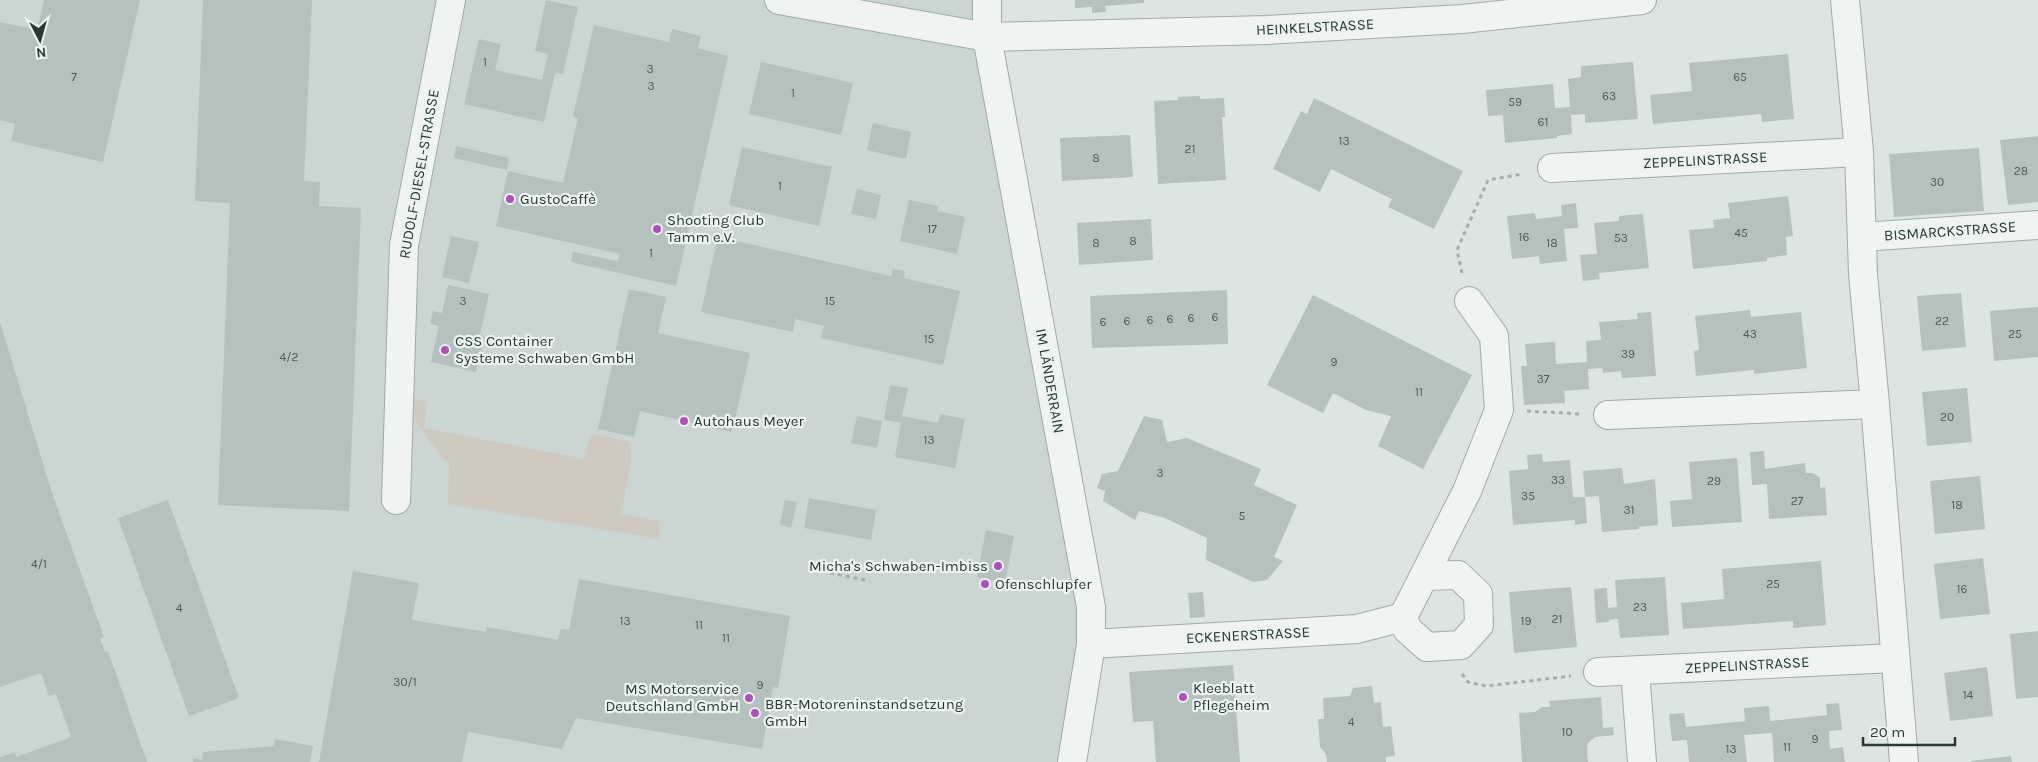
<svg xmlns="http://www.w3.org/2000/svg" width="2038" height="762" font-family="Karla,sans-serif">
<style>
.built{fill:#cbd5d2}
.green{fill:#cecabf}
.building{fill:#b5c1bd}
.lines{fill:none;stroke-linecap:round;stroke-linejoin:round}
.minor-casing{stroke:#9faba6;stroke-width:30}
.path{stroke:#a3ada9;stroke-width:3;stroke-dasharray:4 4;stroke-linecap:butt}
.minor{stroke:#eff4f2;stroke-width:28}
.poi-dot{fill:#ad50bc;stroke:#ecf3f0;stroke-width:2}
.labels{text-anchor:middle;stroke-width:4.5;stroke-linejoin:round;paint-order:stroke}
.number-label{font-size:12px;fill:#4b5b56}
.street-label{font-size:15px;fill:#283933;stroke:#ecf3f0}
.poi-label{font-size:15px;fill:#283933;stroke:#ecf3f0;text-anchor:start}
</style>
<rect width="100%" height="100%" fill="#dde5e2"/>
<polygon class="built" points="0,0 976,0 1087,642 1057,762 0,762"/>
<polygon class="green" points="413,398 427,402 424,428 584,459 591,434 630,442 631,461 621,514 659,521 659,539 448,504 449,463 440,455 416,421"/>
<g class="building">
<polygon points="44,0 140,0 103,162 11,141 15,124 0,120 0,22 37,30"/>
<polygon points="203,0 312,0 304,181 320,182 319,206 361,208 349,511 218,505 230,203 195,201"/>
<polygon points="546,0 578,7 563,74 555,73 544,122 464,104 479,39 501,44 495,70 542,80 548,54 535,51"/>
<polygon points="1075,0 1144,0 1144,3 1105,6 1106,12 1092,13 1092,7 1075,8"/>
<polygon points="594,25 669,42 672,29 701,36 698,48 728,56 676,286 571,262 573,252 618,261 620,254 496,226 508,171 563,183 578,118 573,117"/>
<polygon points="1788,54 1794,119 1762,122 1761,114 1653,124 1650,95 1692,91 1689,63"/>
<polygon points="761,62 853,83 841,135 749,114"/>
<polygon points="1633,62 1638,119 1585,123 1585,114 1571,115 1572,134 1557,136 1557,138 1505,143 1503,115 1488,116 1486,90 1553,84 1555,108 1570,107 1568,79 1581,77 1581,66"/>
<polygon points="1200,96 1200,99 1224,98 1225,117 1222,117 1226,180 1158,184 1154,101 1178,100 1178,97"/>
<polygon points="1314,98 1463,171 1434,229 1388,207 1392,199 1331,169 1320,192 1273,169 1301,111 1307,114"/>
<polygon points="873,123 911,132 906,159 867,150"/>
<polygon points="1130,135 1133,177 1062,181 1060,138"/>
<polygon points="2038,136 2038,202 2008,205 2000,140"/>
<polygon points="456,146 509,158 507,170 454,158"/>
<polygon points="742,147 832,167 819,226 729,205"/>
<polygon points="1979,148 1984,211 1894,217 1889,154"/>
<polygon points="857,189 881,195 876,219 851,214"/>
<polygon points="1788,196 1793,236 1786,237 1787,255 1767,258 1767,261 1693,269 1689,230 1714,228 1713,220 1730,218 1728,203"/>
<polygon points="909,200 938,206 937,211 965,217 957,254 900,241"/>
<polygon points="1576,203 1578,228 1564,229 1567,261 1540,264 1539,256 1512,259 1507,216 1535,213 1536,219 1562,216 1561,205"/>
<polygon points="1643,214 1649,268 1599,273 1600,279 1583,281 1580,255 1597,254 1594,223 1619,221 1619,216"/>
<polygon points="1151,219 1153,260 1079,265 1077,223"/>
<polygon points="451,236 479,242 469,283 442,277"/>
<polygon points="718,237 891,276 893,269 905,271 904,278 960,291 943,365 821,338 824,326 795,319 793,332 701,312"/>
<polygon points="448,285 489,294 480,335 484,336 476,372 431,362 439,326 430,324 433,311 442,313"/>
<polygon points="629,289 666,297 658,333 750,353 732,432 640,411 634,437 598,429"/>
<polygon points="1227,290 1228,344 1092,348 1090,296"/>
<polygon points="1961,293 1966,347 1922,351 1917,296"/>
<polygon points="1313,295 1472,375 1423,469 1378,446 1391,416 1366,410 1333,393 1323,413 1267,385"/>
<polygon points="2038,307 2038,357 1994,361 1990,311"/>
<polygon points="1750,310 1751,317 1801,312 1807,368 1754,374 1754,370 1696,376 1694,351 1699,350 1695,316"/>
<polygon points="1651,312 1656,376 1622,378 1621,371 1603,373 1602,368 1588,369 1589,389 1564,391 1565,403 1524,405 1521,366 1527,366 1525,344 1555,342 1556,364 1587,362 1586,341 1601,340 1599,322 1638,319 1637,313"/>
<polygon points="0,322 51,490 104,637 100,639 105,652 108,651 147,762 0,762 0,757 15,752 16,757 71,737 56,694 49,696 41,673 0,687"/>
<polygon points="890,385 908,388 902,416 938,423 940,414 965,419 955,468 895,457 901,423 884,420"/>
<polygon points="1967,388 1972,442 1927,446 1922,392"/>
<polygon points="857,416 882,421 877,448 851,443"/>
<polygon points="1144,416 1162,420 1167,442 1187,438 1261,469 1254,485 1297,505 1274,557 1283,561 1267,580 1253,582 1206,560 1207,538 1165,518 1139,511 1135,520 1103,501 1105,491 1097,488 1102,474 1118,471"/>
<polygon points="1764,451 1765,469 1805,463 1806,473 1813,473 1820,478 1820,488 1825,487 1827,515 1769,519 1767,484 1752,485 1750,452"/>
<polygon points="1542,454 1543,462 1570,460 1573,497 1585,497 1587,523 1575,525 1575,520 1513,525 1509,471 1528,469 1527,455"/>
<polygon points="1737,458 1742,522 1672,527 1670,501 1692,499 1689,462"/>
<polygon points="1622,468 1624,484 1655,479 1658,525 1639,527 1639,529 1602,532 1599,496 1585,497 1583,471"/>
<polygon points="1980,476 1985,529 1935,534 1930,481"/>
<polygon points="809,498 876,510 871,540 804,528"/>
<polygon points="168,500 239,698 189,716 118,518"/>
<polygon points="785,500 797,502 791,528 780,525"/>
<polygon points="986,530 1014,536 1005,582 977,577"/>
<polygon points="1983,558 1990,614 1940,619 1934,564"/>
<polygon points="1821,561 1826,625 1793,628 1793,621 1683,629 1681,603 1724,599 1722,569"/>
<polygon points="353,571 419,583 412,620 486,632 487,627 558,640 561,629 569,630 579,579 790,616 778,688 773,687 762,749 576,718 562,749 468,732 462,762 319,762"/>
<polygon points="1665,577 1669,635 1620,638 1618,619 1609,620 1609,622 1596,623 1594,589 1607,588 1608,608 1617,607 1615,580"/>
<polygon points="1571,587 1577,647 1514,653 1509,592"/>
<polygon points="1203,592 1205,617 1190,618 1188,593"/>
<polygon points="2038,631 2038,697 2016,699 2010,634"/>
<polygon points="1233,665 1240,762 1156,762 1153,721 1133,722 1129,672"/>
<polygon points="1987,667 1993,716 1950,721 1944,673"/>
<polygon points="1372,686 1374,703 1381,702 1383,727 1391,726 1395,756 1386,757 1386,762 1327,762 1326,754 1320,747 1318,719 1324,719 1323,698 1350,696 1353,688"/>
<polygon points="1601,697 1603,728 1613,727 1614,735 1595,737 1587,744 1588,762 1522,762 1519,713 1535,712 1542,707 1550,707 1549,701"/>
<polygon points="1839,703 1842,730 1829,731 1830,749 1843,747 1845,762 1774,762 1772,733 1744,735 1747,762 1689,762 1687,740 1672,741 1669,714 1684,713 1686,727 1745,721 1744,708 1769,706 1770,721 1827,715 1826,704"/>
<polygon points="275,739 313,746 310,762 193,762 194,758 202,760 203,752 274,746"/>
<polygon points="2011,756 2012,762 1971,762 1971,761"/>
</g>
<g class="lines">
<defs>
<g id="minor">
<polyline points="779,0 987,37 1267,30 1462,19 1642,0"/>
<polyline points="987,0 987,37 1091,607 1091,644 1072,762"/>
<polyline points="1845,0 1859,152 1863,274 1875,404 1904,762"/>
<polyline points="1552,168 1859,152"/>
<polyline points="1862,237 2038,225"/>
<polyline points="1608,415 1875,404"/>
<polyline points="396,500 404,245 451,0"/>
<polyline points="1403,617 1407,629 1427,647 1461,645 1479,625 1478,594 1458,575 1424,576"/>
<polyline points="1091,644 1357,629 1403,617 1467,491 1499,410 1494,336 1469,301"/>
<polyline points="1635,671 1642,762"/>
<polyline points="1598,672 1895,658"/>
</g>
</defs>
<use href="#minor" class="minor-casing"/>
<g class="path">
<polyline points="1462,273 1457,250 1488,180 1523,174"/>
<polyline points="1527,411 1580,414"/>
<polyline points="830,573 870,581"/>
<polyline points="1462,674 1468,682 1486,686 1571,676"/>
</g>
<use href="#minor" class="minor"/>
</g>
<g class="poi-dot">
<circle cx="510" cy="199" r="5"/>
<circle cx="657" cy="229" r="5"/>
<circle cx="445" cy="350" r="5"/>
<circle cx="684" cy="421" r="5"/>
<circle cx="998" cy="566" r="5"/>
<circle cx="985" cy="584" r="5"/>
<circle cx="1183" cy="697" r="5"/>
<circle cx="749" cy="698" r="5"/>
<circle cx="755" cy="713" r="5"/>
</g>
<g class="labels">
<g class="number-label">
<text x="485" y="66">1</text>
<text x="650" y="73">3</text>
<text x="74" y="81">7</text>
<text x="1740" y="81">65</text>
<text x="651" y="90">3</text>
<text x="793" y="97">1</text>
<text x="1609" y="100">63</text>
<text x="1515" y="106">59</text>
<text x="1543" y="126">61</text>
<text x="1344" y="145">13</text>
<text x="1190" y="153">21</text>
<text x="1096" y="162">8</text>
<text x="2021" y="175">28</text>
<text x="1937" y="186">30</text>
<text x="780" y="190">1</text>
<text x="932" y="233">17</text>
<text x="1741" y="237">45</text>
<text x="1524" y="241">16</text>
<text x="1621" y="242">53</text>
<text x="1133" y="245">8</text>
<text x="1096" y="247">8</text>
<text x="1552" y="247">18</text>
<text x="651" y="257">1</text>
<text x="463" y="305">3</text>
<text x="830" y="305">15</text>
<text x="1215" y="321">6</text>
<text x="1191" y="322">6</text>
<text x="1170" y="323">6</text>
<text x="1150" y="324">6</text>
<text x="1127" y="325">6</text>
<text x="1942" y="325">22</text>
<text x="1103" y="326">6</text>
<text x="1750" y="338">43</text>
<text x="2015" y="338">25</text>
<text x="929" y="343">15</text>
<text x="1628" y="358">39</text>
<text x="289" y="361">4/2</text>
<text x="1334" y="366">9</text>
<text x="1543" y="383">37</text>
<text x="1419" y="396">11</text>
<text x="1947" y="421">20</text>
<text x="929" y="444">13</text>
<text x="1160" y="477">3</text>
<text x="1558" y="484">33</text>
<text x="1714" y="485">29</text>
<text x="1528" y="500">35</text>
<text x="1797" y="505">27</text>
<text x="1957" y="509">18</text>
<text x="1629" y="514">31</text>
<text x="1242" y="520">5</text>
<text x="39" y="568">4/1</text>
<text x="1773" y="588">25</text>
<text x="1962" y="593">16</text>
<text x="1640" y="611">23</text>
<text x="179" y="612">4</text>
<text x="1557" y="623">21</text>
<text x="625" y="625">13</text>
<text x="1526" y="625">19</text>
<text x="699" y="629">11</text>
<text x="726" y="642">11</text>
<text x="405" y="686">30/1</text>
<text x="760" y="689">9</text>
<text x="1968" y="699">14</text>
<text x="1351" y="726">4</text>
<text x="1567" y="736">10</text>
<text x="1815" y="743">9</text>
<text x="1787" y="751">11</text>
<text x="1731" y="753">13</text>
</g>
<g class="street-label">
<text transform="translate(1315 27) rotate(-3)" y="5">HEINKELSTRASSE</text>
<text transform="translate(1705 160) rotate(-3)" y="5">ZEPPELINSTRASSE</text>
<text transform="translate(419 174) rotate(-80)" y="5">RUDOLF-DIESEL-STRASSE</text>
<text transform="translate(1950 231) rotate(-4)" y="5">BISMARCKSTRASSE</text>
<text transform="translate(1050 381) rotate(80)" y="5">IM LÄNDERRAIN</text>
<text transform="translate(1248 635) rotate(-3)" y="5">ECKENERSTRASSE</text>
<text transform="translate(1747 665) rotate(-3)" y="5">ZEPPELINSTRASSE</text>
</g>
<g class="poi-label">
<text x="520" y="204">GustoCaffè</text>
<text x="667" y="225">Shooting Club<tspan x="667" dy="17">Tamm e.V.</tspan></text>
<text x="455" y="346">CSS Container<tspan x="455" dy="17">Systeme Schwaben GmbH</tspan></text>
<text x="694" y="426">Autohaus Meyer</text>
<text x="988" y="571" text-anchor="end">Micha's Schwaben-Imbiss</text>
<text x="995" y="589">Ofenschlupfer</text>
<text x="1193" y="693">Kleeblatt<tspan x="1193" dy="17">Pflegeheim</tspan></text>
<text x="739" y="694" text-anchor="end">MS Motorservice<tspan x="739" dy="17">Deutschland GmbH</tspan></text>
<text x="765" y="709">BBR-Motoreninstandsetzung<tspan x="765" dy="17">GmbH</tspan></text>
</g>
</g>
<g transform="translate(40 40) rotate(174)" stroke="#ecf3f0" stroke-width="4" paint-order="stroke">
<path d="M0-4L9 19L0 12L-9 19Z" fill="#283933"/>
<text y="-8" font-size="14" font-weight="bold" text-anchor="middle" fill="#283933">N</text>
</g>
<path d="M1863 737v8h92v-8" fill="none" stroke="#283933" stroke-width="2.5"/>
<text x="1870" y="737" font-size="15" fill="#283933" stroke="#ecf3f0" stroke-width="4" paint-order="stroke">20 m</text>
</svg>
